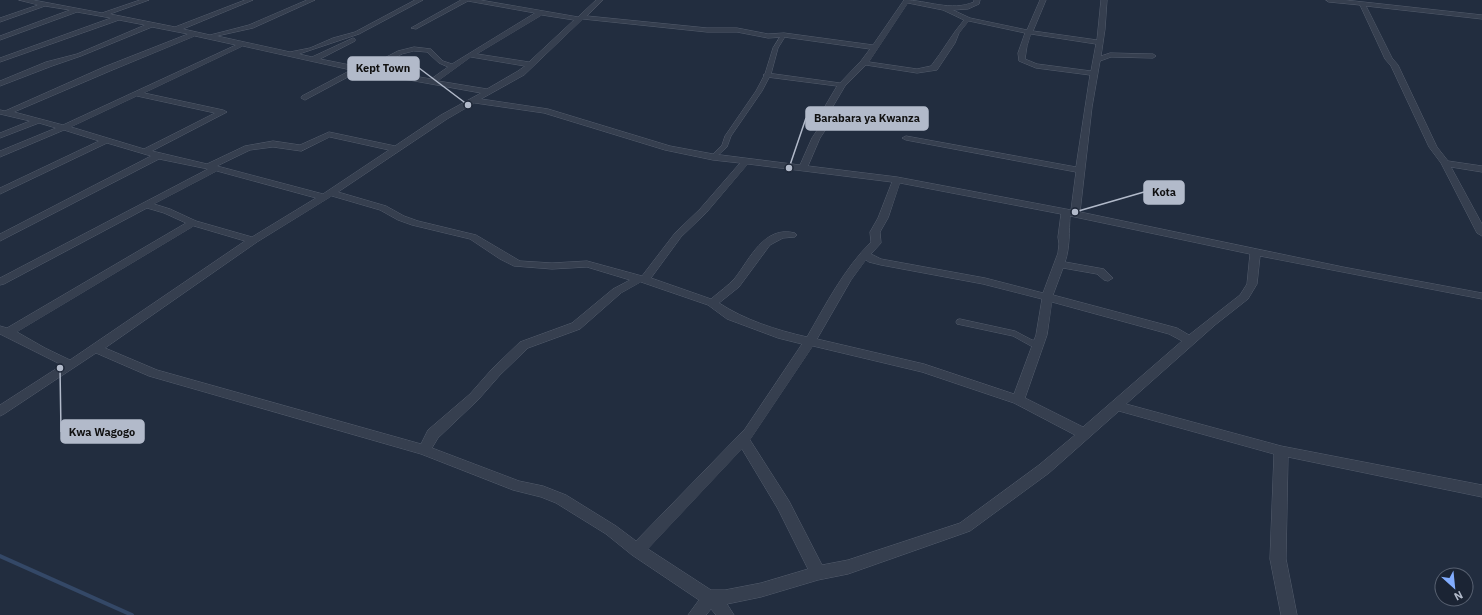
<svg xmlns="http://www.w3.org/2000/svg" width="1482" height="615" font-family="'IBM Plex Sans',sans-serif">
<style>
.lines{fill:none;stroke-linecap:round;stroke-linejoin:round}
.stream{stroke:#344867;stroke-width:4}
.pedestrian-casing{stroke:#545d6d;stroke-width:1}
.minor-casing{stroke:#545d6d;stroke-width:1}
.pedestrian{fill:#363f4f;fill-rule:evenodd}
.minor{fill:#363f4f;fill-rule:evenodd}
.leader{fill:none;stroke:#b2baca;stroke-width:1.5}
.callout-dot{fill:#b2baca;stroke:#1b2434;stroke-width:1.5}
.callout{fill:#b2baca;stroke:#b2baca;stroke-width:1.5}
.callout-label{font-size:11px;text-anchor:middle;font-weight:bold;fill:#111}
</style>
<rect width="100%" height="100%" fill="#222d3f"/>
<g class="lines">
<polyline class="stream" points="0,556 132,615"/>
<defs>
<g id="pedestrian">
<polygon points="782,34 786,35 778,48 771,74 762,91 731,136 727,147 715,158 711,158 711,156 722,145 725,136 756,91 765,74 773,48"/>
<polygon points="960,319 1015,331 1032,340 1041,341 1042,343 1038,346 1031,346 1013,336 957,324 956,322 957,320"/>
</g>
<g id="minor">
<path d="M19,0H33L102,13L140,0H149L110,14L175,27L245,0H253L183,29L210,35L226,31L249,25L307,0H315L253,28L217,36L290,52L310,48L333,38L355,32L415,0H423L359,34L299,54L312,57L353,38L355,39V41L320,59L365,68L398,51L414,47L431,49L443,61L452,64L535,13L468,1L416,29L411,28L461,0H480L578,17L596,0H603L587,16L707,28H737L768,34L784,33L873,45L904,0C927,0 951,12 974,2V0H980L979,4L968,9L953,10L970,18L1027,30L1040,0H1046L1033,31L1097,40L1101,0H1107L1105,29L1101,56L1110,53L1153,54L1156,56L1153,58L1111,57L1100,61L1092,107L1080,212L1343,267L1482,293V299L1260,256L1257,284L1248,299L1215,325L1126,404L1281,446L1482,485V497L1288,457L1286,559L1297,615H1281L1270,559L1274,454L1119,411L1049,473L970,531L848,574L818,580L761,597L727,604L734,615H716L711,609L706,615H688L699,600L632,555L606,534L556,503L541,497L513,490L421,454L149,376L96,353L4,414L0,416V405L62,365L0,334V326L7,328L186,223L164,213L147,208L4,284L0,285V278L208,169L159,159L0,241V234L151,156L107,143L0,194V188L99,141L64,130L0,157V151L56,128L39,123L0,138V133L30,121L0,114V110L5,111L104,67L188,34L152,27L81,56L52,66L0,86V81L46,62L77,54L145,25L119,20L0,62V58L111,18L77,12L0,40V36L70,10L45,6L0,22V18L38,5ZM908,3L943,10L964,20C952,34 943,51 931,66L917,69L869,62ZM542,15L574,20L529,62L477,54ZM583,19L707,32H737L768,38L784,37L870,49L861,61L840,83L767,73L763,75L767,77L837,86L824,108L820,126L812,138L800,165L713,154L670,146L548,109L481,99L524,75ZM969,21L1025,33L1018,53L1019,61L1036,68L1090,75L1076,167L906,136L902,138L906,140L1076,172L1071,210L897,177L808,166L820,138L828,126L832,108L845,86L866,65L917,73L937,70L955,43L959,33ZM1031,34L1096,44L1091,71L1037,64L1025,59L1027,46ZM195,36L236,45L63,125L14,112L110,71ZM243,46L351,70L302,96L301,98L305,100L359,71L481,93L441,115L395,146L329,132L300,145L273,141L245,146L207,164L152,151L227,112L223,110L144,93ZM414,51L427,52L439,63L448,67L431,79L373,69L402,54ZM471,57L525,66L518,71L487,89L438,81ZM137,96L215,113L144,149L71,127ZM475,103L544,113L665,150L713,160L740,163L700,209L675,233L642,276L587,261L552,263L520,261L476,235L418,221L404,216L386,206L338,192L447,119ZM330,137L389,150L323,194L217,166L250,150L273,147L301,151ZM748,164L892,182L878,218L870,232L871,242C844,269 826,304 807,337C776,330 745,320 719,303L739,287L770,245L783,238L795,237L797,235L795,233C764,225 750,259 735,278C728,286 719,292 711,299L651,278L681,237L706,213ZM217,171L316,198L252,237L196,221L170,209L154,204ZM900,183L1061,214L1058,237L1059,244L1058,253L1043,293L985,278L881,259L871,254L881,243L880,232L888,218ZM332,196L380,210L398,220L412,225L470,239L500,259L514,266L552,269L587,267L630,280L613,289L572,323L520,342L492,369L470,394L428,430L421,444L157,370L105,348L257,242ZM1070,216L1250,254L1247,284L1240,295L1189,335L1177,328L1053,295L1063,268L1097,274L1104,280L1108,281L1113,278L1104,269L1065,262C1070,248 1069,231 1070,216ZM194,226L245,241L70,360L45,348L17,332ZM866,260L869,262L881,265L983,284L1042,299L1036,335L1014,394L924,364L817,339L851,280ZM641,282L708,305L727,319L778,338L802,344L745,429L636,541L616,526L566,495L543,486L519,481L432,448L438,438L478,400L500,375L528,348L580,329L621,293ZM1052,302L1169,334L1182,341L1083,427L1025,398L1047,335ZM813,346L922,372L1014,403L1075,435L1039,465L960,523L848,560L822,565L789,501L750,440ZM742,449L778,509L808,569L761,583L725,590H711L648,549Z"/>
<polygon points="1326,0 1345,0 1482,15 1482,19 1366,6 1392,58 1398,65 1437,147 1448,161 1482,166 1482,172 1451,167 1482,224 1482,236 1477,233 1441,163 1429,147 1391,66 1385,59 1360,5 1329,2"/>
</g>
</defs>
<use href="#pedestrian" class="pedestrian-casing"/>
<use href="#minor" class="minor-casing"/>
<use href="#pedestrian" class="pedestrian"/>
<use href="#minor" class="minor"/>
</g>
<path class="leader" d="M468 105L419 68M789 168L806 118M1075 212L1144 192M60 368L61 432"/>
<g class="callout-dot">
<circle cx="468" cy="105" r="4"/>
<circle cx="789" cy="168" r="4"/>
<circle cx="1075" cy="212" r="4"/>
<circle cx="60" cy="368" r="4"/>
</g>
<g class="callout">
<rect x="348" y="57" width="71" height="23" rx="4"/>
<rect x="806" y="107" width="122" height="23" rx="4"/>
<rect x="1144" y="181" width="40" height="23" rx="4"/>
<rect x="61" y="420" width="83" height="23" rx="4"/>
</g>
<g class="callout-label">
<text x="383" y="72">Kept Town</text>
<text x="867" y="122">Barabara ya Kwanza</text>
<text x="1164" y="196">Kota</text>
<text x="102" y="436">Kwa Wagogo</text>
</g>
<g transform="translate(1454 587) rotate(153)"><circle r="19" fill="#1b2434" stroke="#576070"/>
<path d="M0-3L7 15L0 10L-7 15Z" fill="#82adff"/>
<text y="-6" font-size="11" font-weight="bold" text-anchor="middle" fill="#b2baca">N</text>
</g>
</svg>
